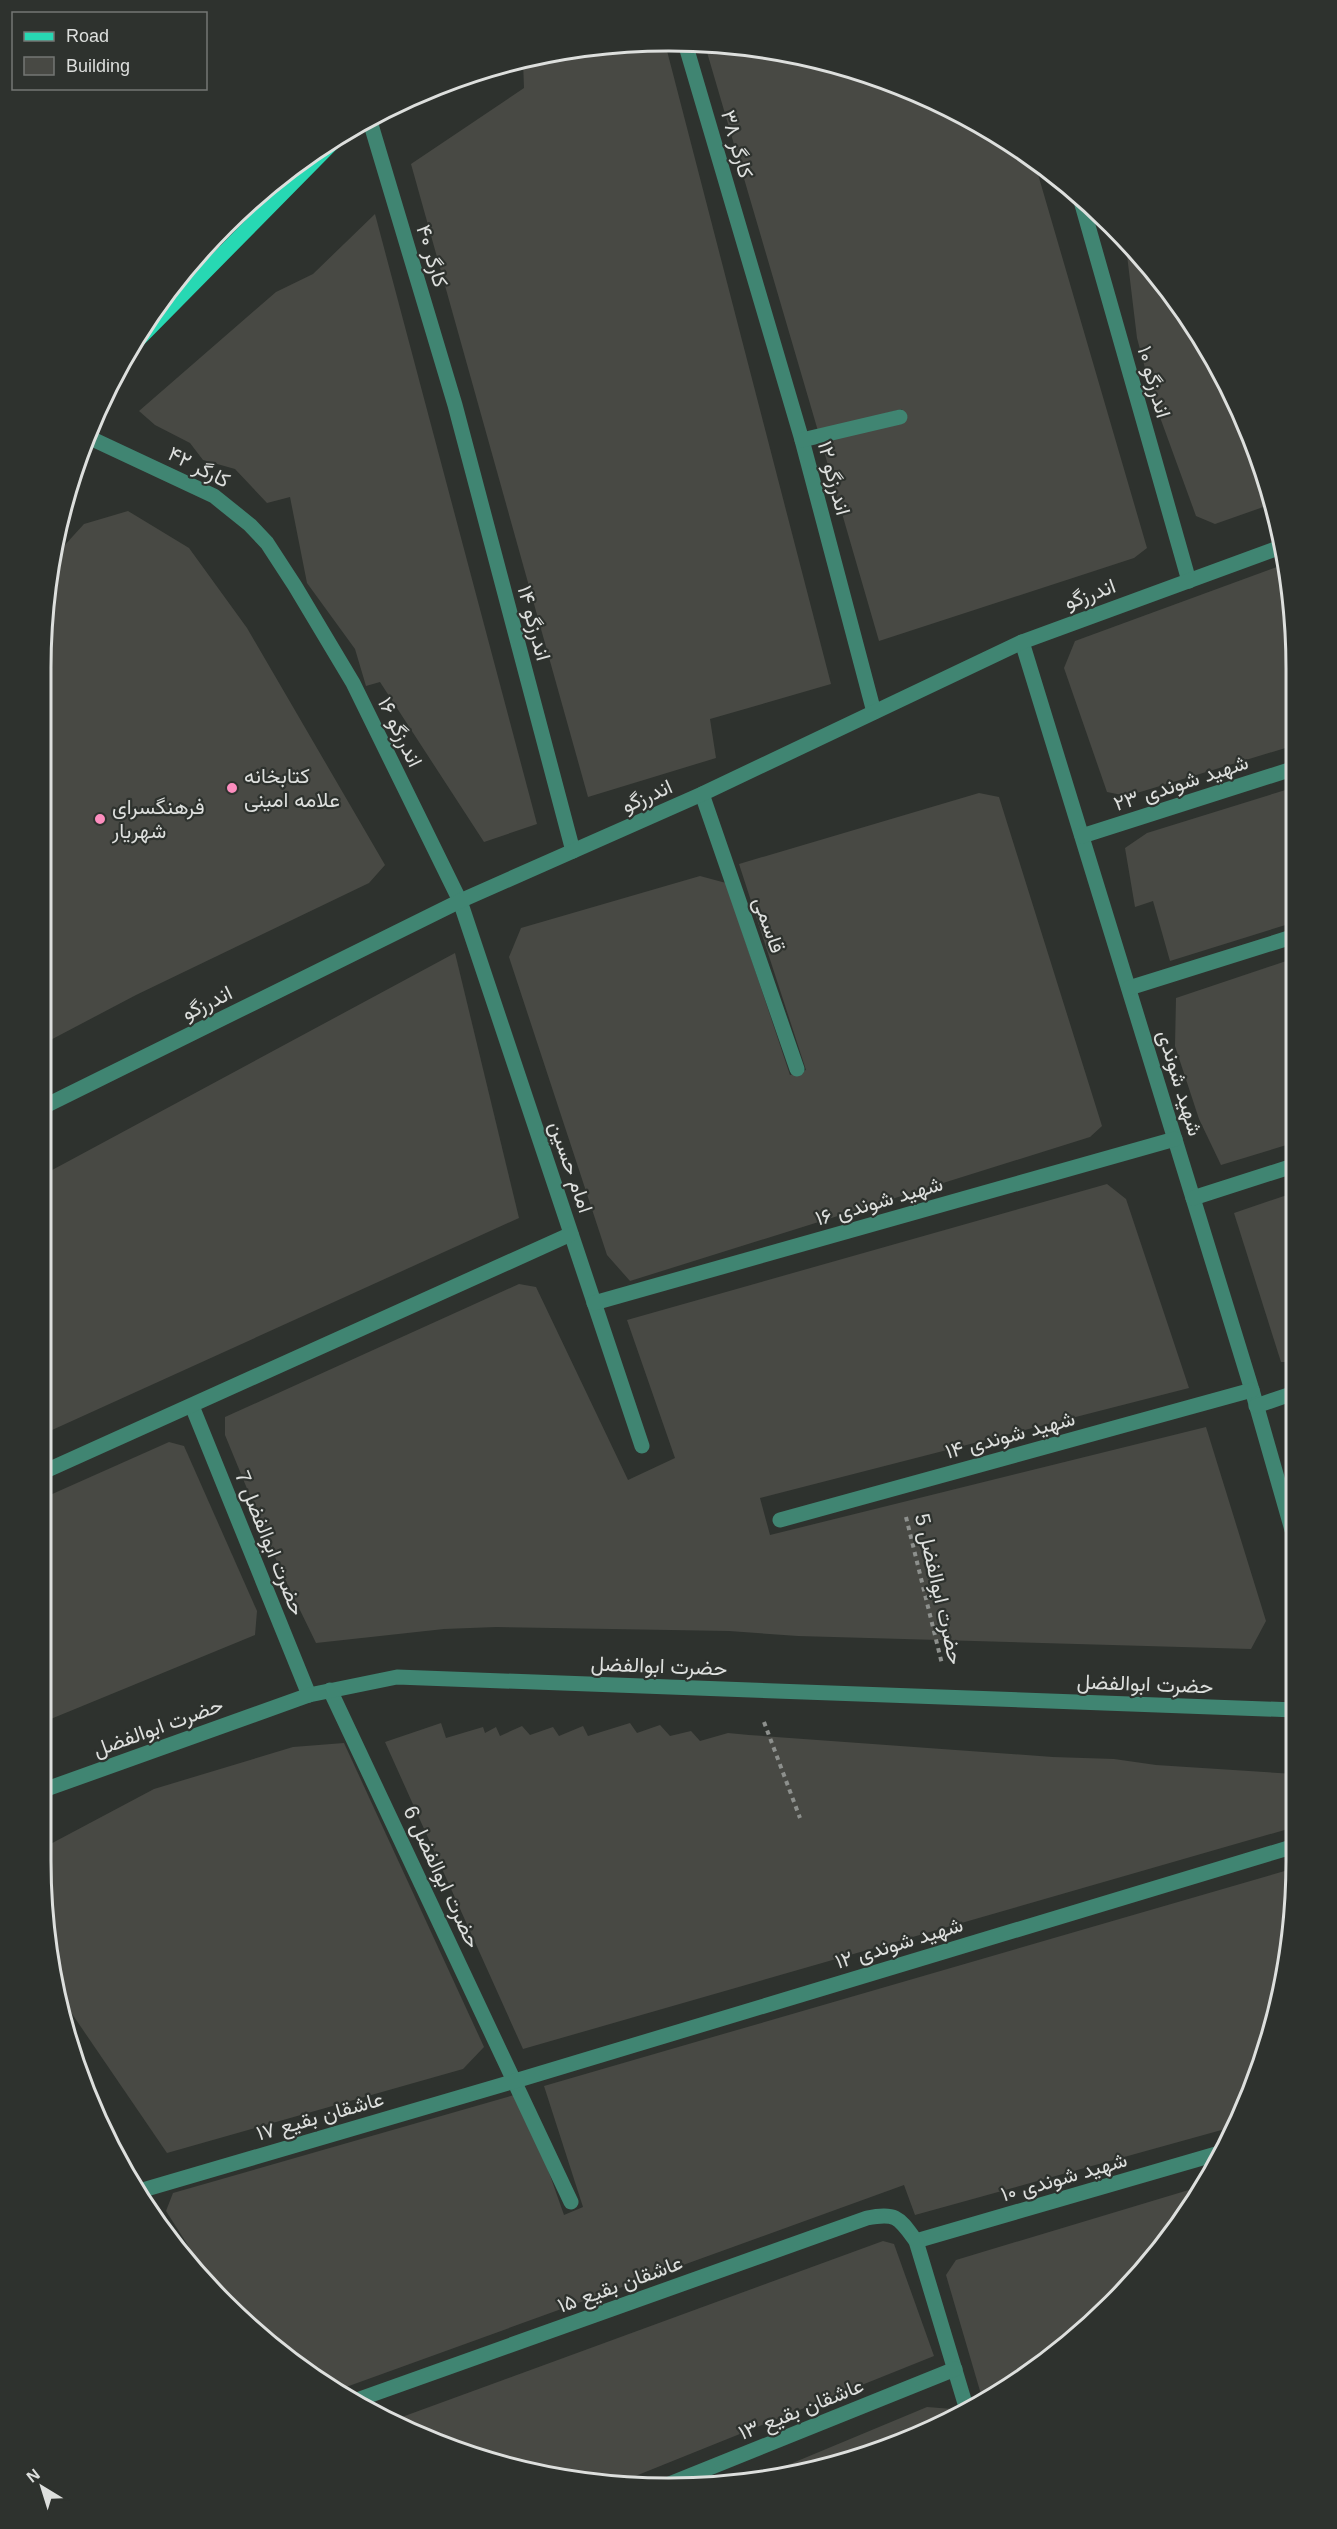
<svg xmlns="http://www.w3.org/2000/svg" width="1337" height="2529" font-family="Arial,Vazirmatn,sans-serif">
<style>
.building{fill:#484944}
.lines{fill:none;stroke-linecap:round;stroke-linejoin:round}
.path{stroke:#8d908d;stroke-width:4;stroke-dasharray:4.5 4.5;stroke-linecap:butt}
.minor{stroke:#408572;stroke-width:15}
.major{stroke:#27d8b3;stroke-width:15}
.poi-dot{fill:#fd8ebf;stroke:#2e322e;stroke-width:2}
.labels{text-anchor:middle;stroke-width:4.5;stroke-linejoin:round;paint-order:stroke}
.street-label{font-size:21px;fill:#dddfdd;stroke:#2e322e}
.poi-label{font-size:21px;fill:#dddfdd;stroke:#2e322e;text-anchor:start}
.rim{fill:none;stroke:#dddfdd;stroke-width:3}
</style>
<rect width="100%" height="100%" fill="#2e322e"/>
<g class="building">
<polygon points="704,42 831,62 947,105 1035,164 1147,548 1134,558 879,641 821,441 906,421 902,409 818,431"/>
<polygon points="665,43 831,684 710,719 716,758 588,797 411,164 524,88 523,61 587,46"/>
<polygon points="375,214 537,824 484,842 380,682 366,686 355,649 307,583 290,497 267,503 235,469 203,460 190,443 155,425 139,411 276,292 313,274"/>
<polygon points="1122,242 1190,319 1249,428 1269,505 1215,524 1196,516 1153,398 1137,338 1127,255"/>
<polygon points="128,511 189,548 247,628 385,865 369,883 136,995 41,1045 42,628 53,558 84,524"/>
<polygon points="1285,564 1291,586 1292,746 1127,796 1107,792 1064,668 1075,641"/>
<polygon points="1292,788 1292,923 1170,961 1153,901 1135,907 1125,848 1147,833"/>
<polygon points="979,793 999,797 1102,1126 1090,1137 630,1281 607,1255 509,957 521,928 700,876 726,883 790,1075 806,1070 739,864"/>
<polygon points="455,953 519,1218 41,1435 41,1176"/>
<polygon points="1292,959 1293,1143 1221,1165 1199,1119 1175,1046 1176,998"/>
<polygon points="1107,1184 1126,1199 1189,1388 760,1498 770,1535 1206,1427 1266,1621 1251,1649 798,1636 729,1631 496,1627 444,1629 316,1643 280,1569 225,1435 225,1417 519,1284 536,1287 628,1480 675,1458 627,1320"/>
<polygon points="1293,1193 1293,1362 1281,1362 1234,1213"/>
<polygon points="169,1442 184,1446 257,1611 255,1635 41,1723 41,1499"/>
<polygon points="441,1723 446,1738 483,1727 485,1733 496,1727 500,1736 522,1726 530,1735 553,1727 559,1736 583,1726 588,1736 630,1723 637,1733 660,1725 670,1736 691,1731 700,1741 728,1733 749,1735 1053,1757 1114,1759 1156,1765 1295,1774 1295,1827 523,2049 385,1742"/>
<polygon points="344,1743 484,2047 463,2069 167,2153 53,1986 41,1849 154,1789 293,1747"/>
<polygon points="1295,1868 1295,1901 1275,2023 1236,2126 915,2215 904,2185 335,2391 320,2383 254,2332 221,2297 166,2211 173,2193 521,2093 564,2215 583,2207 544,2086"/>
<polygon points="1202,2186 1167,2243 1083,2332 1017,2383 983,2401 946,2275 956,2260"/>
<polygon points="883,2241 894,2244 934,2356 613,2485 506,2467 428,2441 391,2421"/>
<polygon points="927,2407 952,2409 954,2417 909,2441 831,2467 752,2480"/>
</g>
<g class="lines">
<g class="path">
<polyline points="906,1517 942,1664"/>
<polyline points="764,1722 800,1818"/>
</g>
<g class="minor">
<polyline points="685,43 802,440 874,712"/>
<polyline points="369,118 455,405 573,851"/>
<polyline points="1079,194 1189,581"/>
<polyline points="88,437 214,496 250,525 267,543 295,586 353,683 460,901 642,1446"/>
<polyline points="802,440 900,417"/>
<polyline points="1022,642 1252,1390 1294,1537"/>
<polyline points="702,794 797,1069"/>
<polyline points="1082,836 1292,769"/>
<polyline points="1129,988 1292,937"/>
<polyline points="41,1108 460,901 702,794 1022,642 1281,547"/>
<polyline points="1193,1198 1293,1166"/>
<polyline points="594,1303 1175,1139"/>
<polyline points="192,1406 309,1695"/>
<polyline points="1256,1406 1294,1393"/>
<polyline points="41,1473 571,1234"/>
<polyline points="780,1520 1252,1390"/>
<polyline points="330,1690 571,2202"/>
<polyline points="41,1791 309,1695 397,1677 1295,1710"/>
<polyline points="136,2192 515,2081 1295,1846"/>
<polyline points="916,2241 1223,2152"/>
<path d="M354,2401L867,2218C897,2212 899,2218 916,2241L967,2410"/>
<polyline points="662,2487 955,2369"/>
</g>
<polyline class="major" points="135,343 342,133"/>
</g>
<g class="poi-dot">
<circle cx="232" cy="788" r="6"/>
<circle cx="100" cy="819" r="6"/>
</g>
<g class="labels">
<g class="street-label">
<text transform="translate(737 144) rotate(74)" y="7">کارگر ۳۸</text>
<text transform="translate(432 256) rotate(73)" y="7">کارگر ۴۰</text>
<text transform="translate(1154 382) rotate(74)" y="7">اندرزگو ۱۰</text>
<text transform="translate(199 467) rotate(27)" y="7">کارگر ۴۲</text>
<text transform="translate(834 478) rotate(75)" y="7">اندرزگو ۱۲</text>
<text transform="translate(1090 594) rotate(-20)" y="7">اندرزگو</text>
<text transform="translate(534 623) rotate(75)" y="7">اندرزگو ۱۴</text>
<text transform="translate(400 732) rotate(64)" y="7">اندرزگو ۱۶</text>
<text transform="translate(1181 783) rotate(-18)" y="7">شهید شوندی ۲۳</text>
<text transform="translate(647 796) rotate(-24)" y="7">اندرزگو</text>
<text transform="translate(769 925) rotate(71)" y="7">قاسمی</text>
<text transform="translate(207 1003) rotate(-26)" y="7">اندرزگو</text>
<text transform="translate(1180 1083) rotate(73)" y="7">شهید شوندی</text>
<text transform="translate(571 1167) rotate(71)" y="7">امام حسین</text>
<text transform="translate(879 1201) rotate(-16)" y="7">شهید شوندی ۱۶</text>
<text transform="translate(1010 1435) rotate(-15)" y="7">شهید شوندی ۱۴</text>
<text transform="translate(270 1543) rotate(68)" y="7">حضرت ابوالفضل 7</text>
<text transform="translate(939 1589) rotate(77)" y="7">حضرت ابوالفضل 5</text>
<text transform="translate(659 1666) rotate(2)" y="7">حضرت ابوالفضل</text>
<text transform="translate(1145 1684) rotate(2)" y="7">حضرت ابوالفضل</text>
<text transform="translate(158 1727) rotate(-20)" y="7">حضرت ابوالفضل</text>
<text transform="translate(442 1877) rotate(65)" y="7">حضرت ابوالفضل 6</text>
<text transform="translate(899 1943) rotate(-17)" y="7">شهید شوندی ۱۲</text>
<text transform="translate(320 2116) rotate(-16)" y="7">عاشقان بقیع ۱۷</text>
<text transform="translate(1064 2177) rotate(-16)" y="7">شهید شوندی ۱۰</text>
<text transform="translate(620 2284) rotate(-20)" y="7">عاشقان بقیع ۱۵</text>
<text transform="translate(801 2409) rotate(-22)" y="7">عاشقان بقیع ۱۳</text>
</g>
<g class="poi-label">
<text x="244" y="783">کتابخانه<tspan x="244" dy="24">علامه امینی</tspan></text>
<text x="112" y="814">فرهنگسرای<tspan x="112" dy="24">شهریار</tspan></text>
</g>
</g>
<path d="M0 0H1337V2529H0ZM668 51H669A617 617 0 0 1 1286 668V1861A617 617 0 0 1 669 2478H668A617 617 0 0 1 51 1861V668A617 617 0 0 1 668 51Z" fill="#2e322e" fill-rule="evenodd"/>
<path class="rim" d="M668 51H669A617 617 0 0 1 1286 668V1861A617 617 0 0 1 669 2478H668A617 617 0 0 1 51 1861V668A617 617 0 0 1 668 51Z"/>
<rect x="12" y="12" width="195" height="78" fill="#2e322e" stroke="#747774" stroke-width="1.5"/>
<rect x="24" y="32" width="30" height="9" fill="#27d8b3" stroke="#747774" stroke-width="1.5"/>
<text x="66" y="42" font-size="18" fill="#dddfdd">Road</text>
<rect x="24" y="57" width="30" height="18" fill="#484944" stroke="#747774" stroke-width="1.5"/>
<text x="66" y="72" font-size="18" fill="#dddfdd">Building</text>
<g transform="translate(42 2487) rotate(322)" stroke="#2e322e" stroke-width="4.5" paint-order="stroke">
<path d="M0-4.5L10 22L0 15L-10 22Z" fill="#dddfdd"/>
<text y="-9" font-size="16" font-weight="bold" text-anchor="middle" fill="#dddfdd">N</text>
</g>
</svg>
